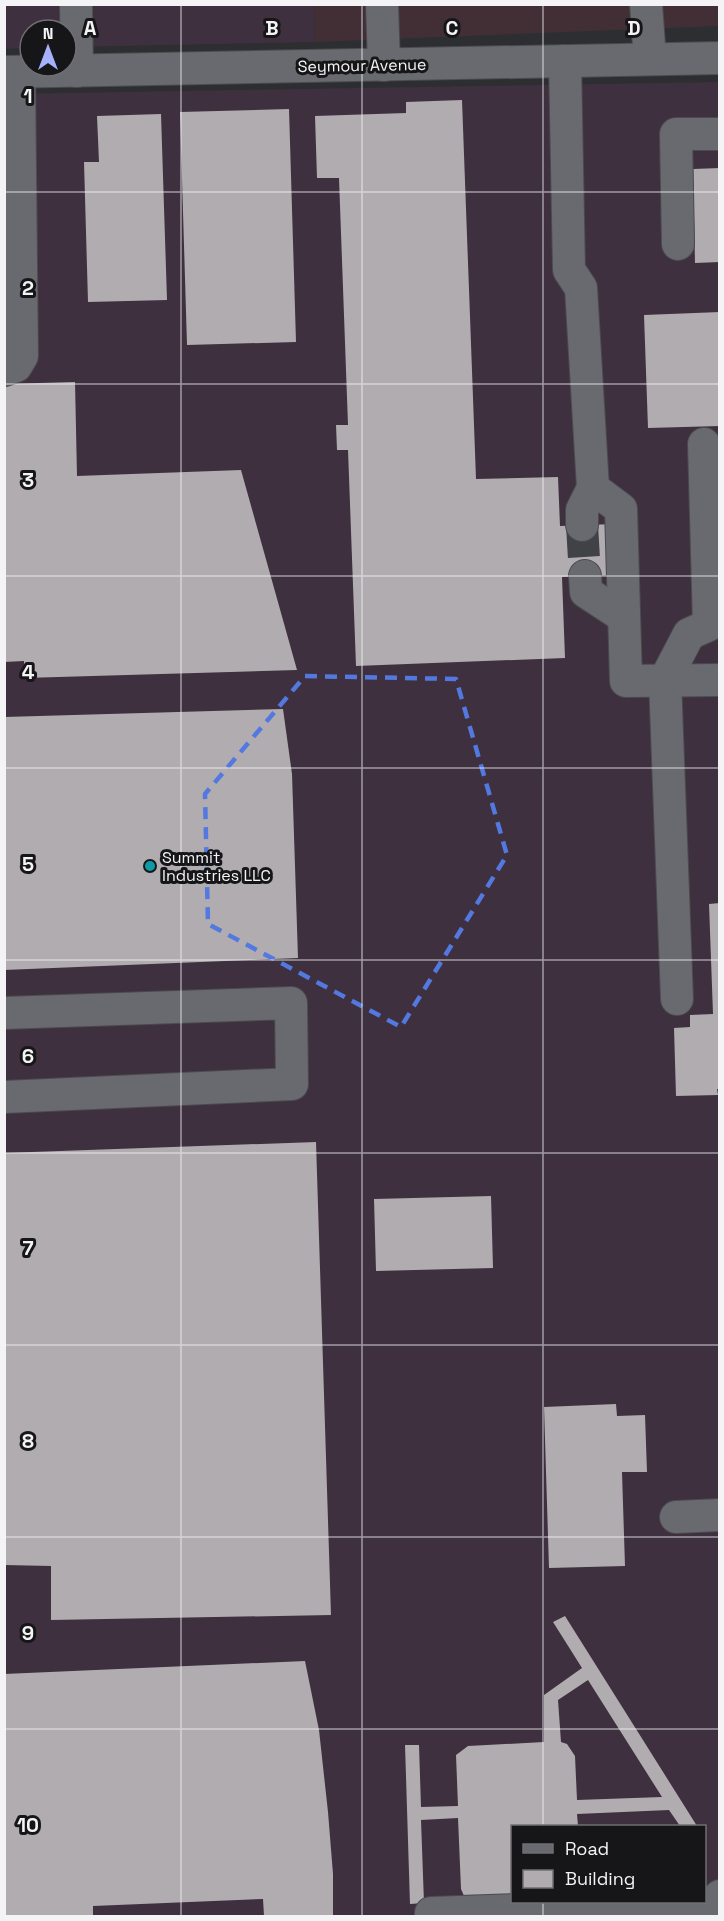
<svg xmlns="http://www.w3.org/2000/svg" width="724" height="1921" font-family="'Space Grotesk',sans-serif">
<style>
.commercial{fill:#422f36}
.industrial{fill:#3e303e;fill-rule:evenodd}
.building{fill:#b1acb0;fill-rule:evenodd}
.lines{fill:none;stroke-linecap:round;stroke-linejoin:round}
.minor-tunnel{stroke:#414246;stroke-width:32;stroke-dasharray:32 16;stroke-linecap:butt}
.minor-casing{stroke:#4b4b4f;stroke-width:34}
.minor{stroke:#696a6f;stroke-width:32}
.marked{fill:none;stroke:#5378e0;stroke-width:4.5;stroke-dasharray:12 8;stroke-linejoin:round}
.grid{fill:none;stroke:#f4f4f7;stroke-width:1.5;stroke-opacity:0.55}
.culture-dot{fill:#0f9aa8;stroke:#161618;stroke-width:2}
.labels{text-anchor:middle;stroke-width:6;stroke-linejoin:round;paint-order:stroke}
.street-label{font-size:16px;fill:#f4f4f7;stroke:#161618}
.poi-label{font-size:16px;fill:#f4f4f7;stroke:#161618;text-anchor:start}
.grid-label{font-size:20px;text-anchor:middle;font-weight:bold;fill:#f4f4f7;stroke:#161618;stroke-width:6;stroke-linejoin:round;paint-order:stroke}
</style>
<rect width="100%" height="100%" fill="#2d2e32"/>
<polygon class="commercial" points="314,5 719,5 719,26 315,42"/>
<g class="industrial">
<polygon points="4,5 314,5 315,42 66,47 66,30 30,30 30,48 5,49"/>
<path d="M719,82V1916H5L4,94ZM512,1826H704V1902H512Z"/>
</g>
<g class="building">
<polygon points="462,100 476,479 558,477 560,526 614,524 616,575 562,577 565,658 356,666 348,450 337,450 336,425 348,425 339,178 317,178 315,116 406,113 406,102"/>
<polygon points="289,109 296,342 187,345 180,112"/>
<polygon points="161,114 167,300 88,302 84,162 99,162 97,116"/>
<polygon points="720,168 720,262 695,263 693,169"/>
<polygon points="4,292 8,292 10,353 4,353"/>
<polygon points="720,312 720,426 648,428 644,315"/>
<polygon points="75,382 77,476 241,470 297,670 24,678 24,661 4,662 4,384"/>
<polygon points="283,709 292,774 298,958 4,970 4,717"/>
<polygon points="720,903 720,1089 717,1089 718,1095 676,1096 674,1028 690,1027 690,1015 713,1014 709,904"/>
<polygon points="316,1142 331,1615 51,1620 51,1566 4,1565 4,1153"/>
<polygon points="491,1196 493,1268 376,1271 374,1199"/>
<polygon points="616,1404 617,1416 645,1415 647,1472 622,1472 625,1566 549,1568 544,1407"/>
<path d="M565,1616L697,1826H680L669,1810L577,1814L578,1826H512V1899L472,1901L464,1896L461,1889L458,1818L421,1820L424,1903L410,1904L405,1745H419L421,1807L458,1806L456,1755L468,1746L544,1742V1695L582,1668L553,1622ZM588,1680L662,1797L577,1800L575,1756L567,1744L561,1742L558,1700Z"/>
<polygon points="305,1661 319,1730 328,1812 333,1874 333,1916 264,1916 263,1899 93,1906 93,1916 4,1916 4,1674"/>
</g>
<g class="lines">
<polyline class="minor-tunnel" points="582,525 585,576"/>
<defs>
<g id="minor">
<polyline points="76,4 77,71"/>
<polyline points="382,4 384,65"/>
<polyline points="646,4 650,59"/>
<polyline points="565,61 569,270 581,288 593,488 621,509 626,681 720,680"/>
<polyline points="4,72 720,58"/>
<polyline points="678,244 676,134 720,134"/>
<polyline points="4,370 16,366 22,356 19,72"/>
<polyline points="582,525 582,510 593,488"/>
<polyline points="585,576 586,592 624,617"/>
<polyline points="677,999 665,680 689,634 709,625 704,444"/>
<polyline points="4,1013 291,1003 292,1084 4,1097"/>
<polyline points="676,1517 720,1515"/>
<polyline points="431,1916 431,1913 714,1903 720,1896"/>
</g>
</defs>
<use href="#minor" class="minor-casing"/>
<use href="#minor" class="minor"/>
</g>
<path class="marked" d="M305,676L456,679L507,855L401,1027L208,924L205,794Z"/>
<path class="grid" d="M181,4V1916M362,4V1916M543,4V1826M4,192H720M4,384H720M4,576H720M4,768H720M4,960H720M4,1153H720M4,1345H720M4,1537H720M4,1729H720M543,1902V1916"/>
<circle class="culture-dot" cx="150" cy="866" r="6"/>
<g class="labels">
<g class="street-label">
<text transform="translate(362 65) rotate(-1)" y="6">Seymour Avenue</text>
</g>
<g class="poi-label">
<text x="162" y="863">Summit<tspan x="162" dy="18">Industries LLC</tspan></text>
</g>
</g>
<g class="grid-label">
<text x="90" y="35">A</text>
<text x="272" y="35">B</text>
<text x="452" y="35">C</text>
<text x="634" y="35">D</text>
<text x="28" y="103">1</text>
<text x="28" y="295">2</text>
<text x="28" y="487">3</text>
<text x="28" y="679">4</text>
<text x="28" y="871">5</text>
<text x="28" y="1063">6</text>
<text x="28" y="1255">7</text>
<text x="28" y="1448">8</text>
<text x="28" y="1640">9</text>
<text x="28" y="1832">10</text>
</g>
<rect width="724" height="1921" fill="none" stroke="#f4f4f7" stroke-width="12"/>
<rect x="511" y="1825" width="195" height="78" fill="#161618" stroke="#6f6f71" stroke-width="1.5"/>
<rect x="523" y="1844" width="30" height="9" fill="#696a6f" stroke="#6f6f71" stroke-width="1.5"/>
<text x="565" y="1855" font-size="18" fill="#f4f4f7">Road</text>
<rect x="523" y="1870" width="30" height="18" fill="#b1acb0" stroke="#6f6f71" stroke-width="1.5"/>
<text x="565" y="1885" font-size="18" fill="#f4f4f7">Building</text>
<g transform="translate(48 48)"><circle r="28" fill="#161618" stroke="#6f6f71" stroke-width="1.5"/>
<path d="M0-4.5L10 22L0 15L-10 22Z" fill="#a5b1fc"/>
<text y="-9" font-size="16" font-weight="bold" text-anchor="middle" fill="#f4f4f7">N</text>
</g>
</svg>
